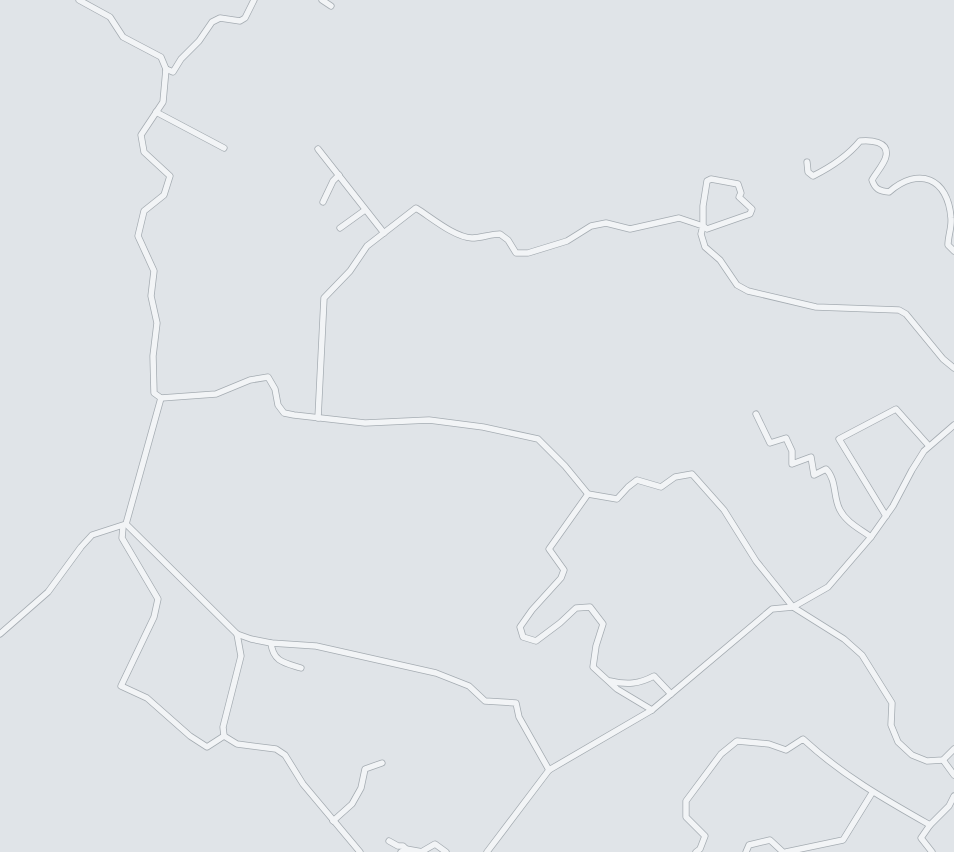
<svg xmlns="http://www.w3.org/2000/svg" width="954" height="852" font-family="Lato,sans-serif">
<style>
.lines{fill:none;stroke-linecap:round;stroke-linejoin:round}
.minor-casing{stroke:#a5acb2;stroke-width:7}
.minor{stroke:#f2f4f6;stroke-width:5.5}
</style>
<rect width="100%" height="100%" fill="#e0e4e8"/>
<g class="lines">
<defs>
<g id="minor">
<polyline points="79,0 110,17 123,37 161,57 166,69 163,102 141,135 144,152 170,176 164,195 144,211 138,236 154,271 151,296 157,323 153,356 154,393 161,398 216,394 250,380 268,377 275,389 278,405 284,413 294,415 365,423 429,420 483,427 538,439 565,466 588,494 617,499 628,487 637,480 661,487 675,477 692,474 724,510 756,561 793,607 844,639 862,655 892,703 891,725 898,742 912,755 927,761 943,760 954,749"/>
<polyline points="322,0 331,6"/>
<polyline points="166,69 173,72 181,59 199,41 212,22 220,18 240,21 245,18 254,0"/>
<polyline points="156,112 224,148"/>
<polyline points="318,149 384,233"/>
<path d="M807,162L808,172L813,176C831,167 847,157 860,141C870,140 889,141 886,156C885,163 876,173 872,180C875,189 879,191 889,192C919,166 948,178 951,218C952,227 948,236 948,245L954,251"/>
<polygon points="711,179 738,184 741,193 739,197 752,209 750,214 707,229 703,226 703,206 707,181"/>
<polyline points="323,202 333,181 339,175"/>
<polyline points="340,228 365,210"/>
<path d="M756,414L770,443L786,438L792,451V464L811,457L814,475L826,469C837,480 833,498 840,510C846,522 860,529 871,537"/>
<path d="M318,418L324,298L350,271L367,246L416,208C432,218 454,237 472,238C481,238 491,234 500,234L508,240L516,253H528L567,241L591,226L606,223L630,229L679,218L703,226L701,234L705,247L720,260L737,285L748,291L816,307L899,310L906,314L943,359L954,368"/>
<polyline points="588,494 549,549 564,570 561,578 532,610 520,627 523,637 536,641 560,623 576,608 590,607 603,624 596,646 593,667 617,689 652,710"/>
<polyline points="886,516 839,439 896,409 929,446"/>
<polyline points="126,524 237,634 251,639 271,643 316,646 436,673 469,686 485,701 516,703 519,717 549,770"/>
<polyline points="123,527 122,538 158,599 154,617 121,686 147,698 190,736 207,747 224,736"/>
<polyline points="0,634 48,592 81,547 92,535 126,524 161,398"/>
<polyline points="237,634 241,656 223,727 224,736 237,744 276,749 285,755 303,784 360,852"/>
<path d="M271,643C273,662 285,663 301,668"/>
<path d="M610,681C627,685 639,684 654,676L671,694"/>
<polyline points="943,760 954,775"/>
<polyline points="333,821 352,804 361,788 365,769 382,763"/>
<polyline points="930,825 921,838 932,852"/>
<polyline points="389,841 398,846 403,846 406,849"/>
<polyline points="423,851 435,844 446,852"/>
<polyline points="401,852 406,849 423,852"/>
<polyline points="487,852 549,770 652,710 772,609 793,607 828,587 871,537 893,506 912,470 924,451 954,425"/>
<path d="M696,852L700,849L705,836L686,817V801L721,754L737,741L769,744L786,750L803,739C842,775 884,799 930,825L949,806L954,796"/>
<polyline points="746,852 749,845 770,840 783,852"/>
<polyline points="786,852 843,840 872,793"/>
</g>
</defs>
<use href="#minor" class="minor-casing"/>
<use href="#minor" class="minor"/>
</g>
</svg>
